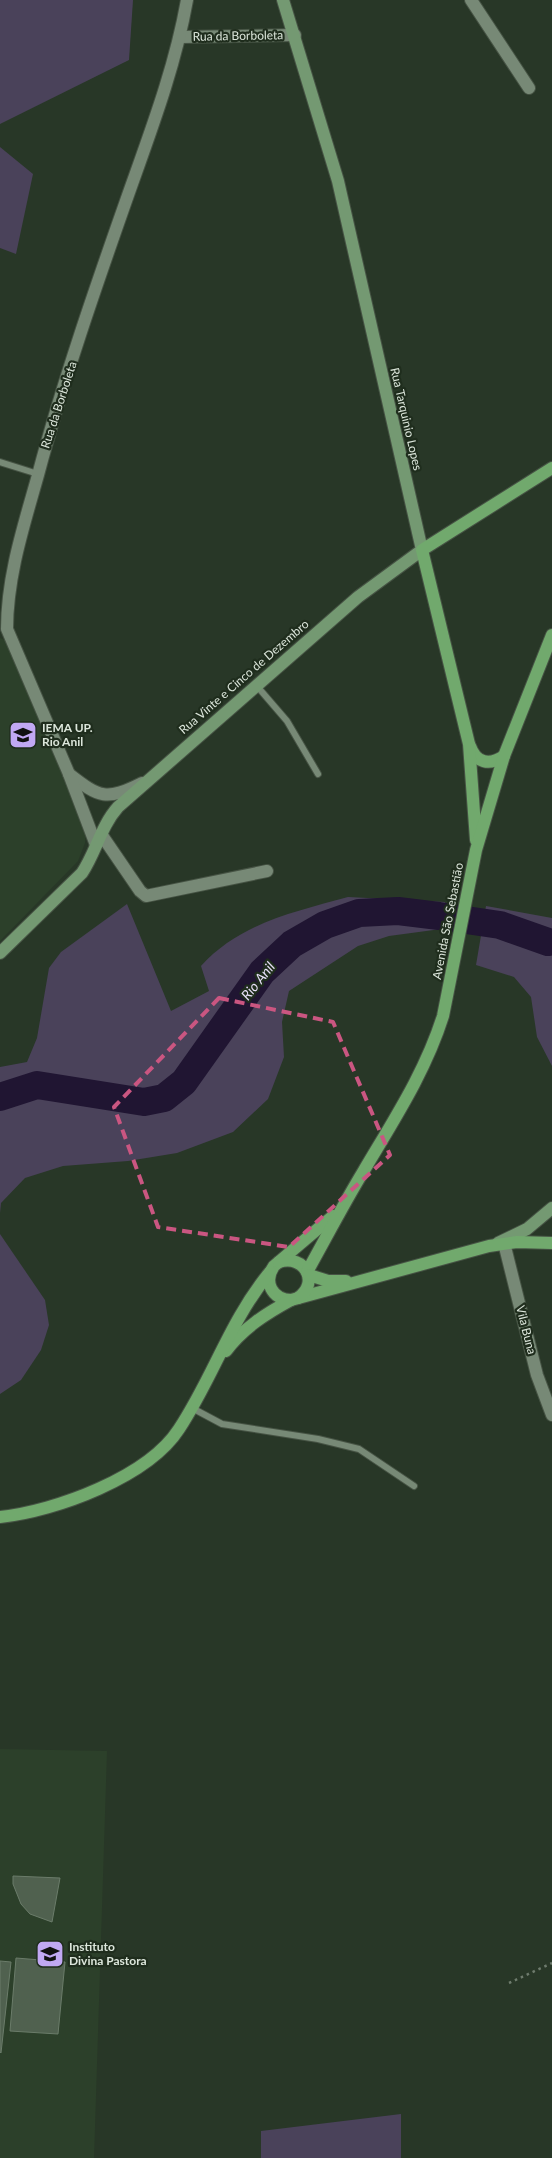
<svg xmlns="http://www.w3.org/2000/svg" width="552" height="2158" font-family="Lato,sans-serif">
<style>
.built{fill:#2c402a}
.green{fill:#4a425a}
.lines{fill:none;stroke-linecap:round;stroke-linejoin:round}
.stream{stroke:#201532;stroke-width:4.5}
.river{stroke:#201532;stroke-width:28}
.building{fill:#50614f;stroke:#6b7c6a}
.lane-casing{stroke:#465344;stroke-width:8}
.street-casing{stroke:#465344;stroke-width:14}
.secondary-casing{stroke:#465344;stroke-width:14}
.primary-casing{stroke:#465344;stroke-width:14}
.path{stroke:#6e7b6d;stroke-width:2.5;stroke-dasharray:2.5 4;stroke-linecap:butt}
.lane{stroke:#778976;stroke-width:6}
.street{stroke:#778976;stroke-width:12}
.secondary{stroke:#749972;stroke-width:12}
.primary{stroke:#71a96d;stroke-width:12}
.marked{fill:none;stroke:#ca5681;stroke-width:4;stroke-dasharray:10 6;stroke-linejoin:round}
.labels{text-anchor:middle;stroke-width:4.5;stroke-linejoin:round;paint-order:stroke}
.street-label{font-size:12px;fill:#dce6db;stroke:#1f2d1d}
.poi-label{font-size:12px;font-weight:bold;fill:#dce6db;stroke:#1f2d1d;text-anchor:start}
.water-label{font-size:14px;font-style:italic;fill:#e7dff8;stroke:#1f2d1d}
</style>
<rect width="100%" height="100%" fill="#283727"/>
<g class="built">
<polygon points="0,638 5,640 86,830 85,843 78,861 0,941"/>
<polygon points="0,1749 107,1751 94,2158 0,2158"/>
</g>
<g class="green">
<polygon points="0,0 133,0 129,60 0,124"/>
<polygon points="0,147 33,174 16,254 0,248"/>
<path d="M348,897L445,902L441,929L389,936L358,946L289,991L282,1022L284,1057L268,1099L233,1132L177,1153L128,1161L63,1166L25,1178L1,1203L0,1213V1067L27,1062L37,1038L49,968L61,952L127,904L171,1011L209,991L201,966C240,923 294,912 348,897Z"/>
<polygon points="486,906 552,918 552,1066 537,1037 531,997 514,977 476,965"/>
<polygon points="0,1234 45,1300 49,1325 41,1350 21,1380 0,1394"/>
<polygon points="401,2114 401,2158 261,2158 261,2131"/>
</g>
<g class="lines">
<polyline class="stream" points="552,941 548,942 552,950"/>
<polyline class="river" points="0,1097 37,1085 144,1102 164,1098 184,1082 262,972 292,944 325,925 359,913 398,911 439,916 500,925 548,942"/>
</g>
<g class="building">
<polygon points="13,1876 60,1878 52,1922 30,1914 21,1904 13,1884"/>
<polygon points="16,1958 65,1962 58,2034 10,2031"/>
<polygon points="0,1961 11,1962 1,2053 0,2052"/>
</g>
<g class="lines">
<defs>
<g id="lane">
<polyline points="0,462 38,474"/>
<polyline points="256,685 287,721 318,774"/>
<polyline points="192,1408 222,1424 318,1439 359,1449 414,1486"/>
</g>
<g id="street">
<polyline points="471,0 529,88"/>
<polyline points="181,37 295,35"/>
<path d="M69,774C100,798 106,801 142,783"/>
<polyline points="101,834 140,891 146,896 267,871"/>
<path d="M96,845L69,774L7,629C7,576 24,525 38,475C63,381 95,289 127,198C150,133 175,68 187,0"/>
<polyline points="504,1243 537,1375 552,1415"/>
</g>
<g id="secondary">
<path d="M0,953L82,873C96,852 101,826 118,807L358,597L422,550L338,181L283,0"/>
<polyline points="498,1243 527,1229 552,1208"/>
</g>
<g id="primary">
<path d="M470,746C476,763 489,766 504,756"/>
<polyline points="476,840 469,744 422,550 552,468"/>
<path d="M333,1216L274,1266C263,1282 272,1299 291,1300L489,1246L517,1242L552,1243"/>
<path d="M279,1262C305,1254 320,1283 298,1298"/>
<path d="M307,1272C326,1238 343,1205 363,1172C393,1121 425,1073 443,1016L476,850L504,756L552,635"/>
<polyline points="309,1275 328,1281 346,1281"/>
<path d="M226,1351C243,1328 267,1313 291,1300"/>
<path d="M0,1517C56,1511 148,1477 179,1429C214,1376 229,1322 270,1272"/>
</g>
</defs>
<use href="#lane" class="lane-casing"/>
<use href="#street" class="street-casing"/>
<use href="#secondary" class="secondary-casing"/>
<use href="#primary" class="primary-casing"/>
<polyline class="path" points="509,1983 552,1963"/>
<use href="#lane" class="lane"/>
<use href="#street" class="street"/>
<use href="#secondary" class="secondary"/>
<use href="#primary" class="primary"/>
</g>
<path class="marked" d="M219,998L333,1022L390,1155L289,1247L158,1227L114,1107Z"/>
<defs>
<symbol id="university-square" viewBox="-11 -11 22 22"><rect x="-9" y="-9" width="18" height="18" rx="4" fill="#c1a8f3" stroke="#1f2d1d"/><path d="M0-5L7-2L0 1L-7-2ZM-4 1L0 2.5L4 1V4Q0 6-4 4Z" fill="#111"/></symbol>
<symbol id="school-square" viewBox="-11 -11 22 22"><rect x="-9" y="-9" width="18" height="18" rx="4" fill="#c1a8f3" stroke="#1f2d1d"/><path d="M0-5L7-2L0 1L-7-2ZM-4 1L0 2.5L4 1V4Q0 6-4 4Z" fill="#111"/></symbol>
</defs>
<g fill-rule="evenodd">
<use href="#university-square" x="7" y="719" width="32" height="32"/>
<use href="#school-square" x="34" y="1938" width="32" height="32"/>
</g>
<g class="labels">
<g class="street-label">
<text transform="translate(238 36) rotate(-1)" y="4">Rua da Borboleta</text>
<text transform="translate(59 405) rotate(-72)" y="4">Rua da Borboleta</text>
<text transform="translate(406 419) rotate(77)" y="4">Rua Tarquinio Lopes</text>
<text transform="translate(244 677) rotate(-41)" y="4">Rua Vinte e Cinco de Dezembro</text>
<text transform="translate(448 921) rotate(-79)" y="4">Avenida São Sebastião</text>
<text transform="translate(526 1330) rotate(76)" y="4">Vila Buna</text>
</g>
<g class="poi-label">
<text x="42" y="732">IEMA UP.<tspan x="42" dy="14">Rio Anil</tspan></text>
<text x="69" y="1951">Instituto<tspan x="69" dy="14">Divina Pastora</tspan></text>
</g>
<g class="water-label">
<text transform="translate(258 981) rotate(-51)" y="5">Rio Anil</text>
</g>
</g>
</svg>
